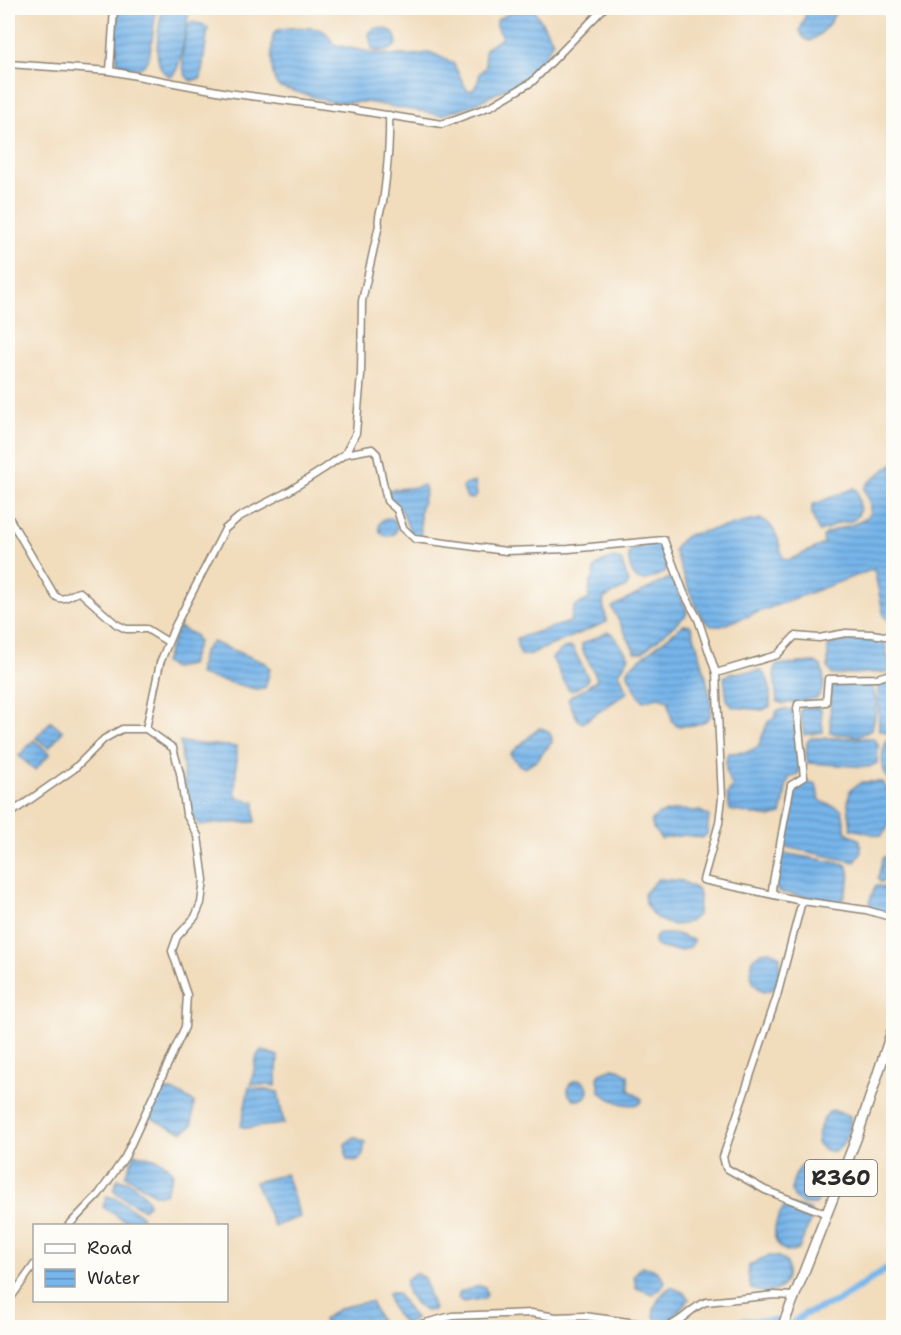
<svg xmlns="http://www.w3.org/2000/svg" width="901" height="1335" font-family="'Shantell Sans',sans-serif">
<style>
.water{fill:url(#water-rules);stroke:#51708a;stroke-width:1.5}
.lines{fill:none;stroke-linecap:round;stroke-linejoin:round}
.canal{stroke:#77b5ea;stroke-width:7}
.street-casing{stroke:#8e8474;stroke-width:9}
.primary-casing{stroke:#8e8474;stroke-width:12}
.street{stroke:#fff;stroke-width:6}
.primary{stroke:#fff;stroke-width:9}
.labels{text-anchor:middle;stroke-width:4.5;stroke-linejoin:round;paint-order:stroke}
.shield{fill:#fdfcf7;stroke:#6a6a68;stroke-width:1.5}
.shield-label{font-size:21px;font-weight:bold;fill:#2b2b2b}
</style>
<defs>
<pattern id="water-rules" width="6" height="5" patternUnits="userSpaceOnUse" patternTransform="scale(1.5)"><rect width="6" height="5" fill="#77b5ea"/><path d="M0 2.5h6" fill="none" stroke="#6293be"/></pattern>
</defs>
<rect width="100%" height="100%" fill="#fdfcf7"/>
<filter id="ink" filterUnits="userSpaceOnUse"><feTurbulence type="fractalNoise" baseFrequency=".0167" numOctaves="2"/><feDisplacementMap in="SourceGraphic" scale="12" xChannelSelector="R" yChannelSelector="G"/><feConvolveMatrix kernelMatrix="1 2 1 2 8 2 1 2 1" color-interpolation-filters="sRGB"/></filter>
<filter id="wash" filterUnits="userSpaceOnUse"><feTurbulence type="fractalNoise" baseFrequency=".008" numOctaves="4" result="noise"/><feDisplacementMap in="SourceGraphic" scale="24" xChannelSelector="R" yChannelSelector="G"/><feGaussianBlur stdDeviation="1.35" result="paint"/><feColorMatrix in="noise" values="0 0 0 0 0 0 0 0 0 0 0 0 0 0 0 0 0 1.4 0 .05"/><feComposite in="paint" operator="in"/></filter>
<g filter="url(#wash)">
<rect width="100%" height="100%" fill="#f1dcbc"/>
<g class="water">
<path d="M120,8L156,9C155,20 153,30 152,41C148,67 142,77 117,61L115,33Z"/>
<path d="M164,8H180L189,12C185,26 182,69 172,76C149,73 159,26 162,10Z"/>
<path d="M520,8H533L553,41L540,64L519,82L472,105L442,115L366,102L335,103L280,87C269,81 271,43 274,32C283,26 316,26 325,32C329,35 331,40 333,44C360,51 404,60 430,52L453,63L467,90H473L478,82L480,73L486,67L485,54L486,48L501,39L502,35L496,26L498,19Z"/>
<path d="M808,8H837C832,22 824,33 810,41L804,38L800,31Z"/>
<path d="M190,22L202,24L208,28L201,78L191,81C176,71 185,41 187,26Z"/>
<path d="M376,28C390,29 395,29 397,44C390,52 382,53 372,49L369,34L372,30Z"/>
<path d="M893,463V624L884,616L874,569L721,626C716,626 712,627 708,624C695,613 681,567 674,550L679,542L688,535L760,519C777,525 779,543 783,559L789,560L824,544L823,537C837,521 888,531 864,490L867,484Z"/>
<polygon points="475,482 477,495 472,499 467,498 463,489 464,485"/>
<path d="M424,485L426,490L420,511L421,535L414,537C406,529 407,518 401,510C395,502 386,501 388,490L417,487Z"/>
<path d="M854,488L857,490C859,501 864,516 851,521C846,522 841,522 836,524C830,526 826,531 819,532L812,515V505Z"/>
<circle cx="388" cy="527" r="9"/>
<path d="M653,543L659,545L666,561V572C655,576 638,588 632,572C629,565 628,560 629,552L635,547Z"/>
<path d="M614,558L621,560L629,583L626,587L604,598L603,604L607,622L528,655H521L517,645V638L570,622L574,607L589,599L590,582L594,577C591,564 603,562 614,558Z"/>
<polygon points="669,578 674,581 687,611 686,615 643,652 635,652 612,608 614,606"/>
<path d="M683,625H690L692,629C696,643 718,708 709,718C701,726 687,726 677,726L672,721L668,700L658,697L644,701L639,696L627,673L630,667Z"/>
<polygon points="178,627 195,635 198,642 190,665 173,668 164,663"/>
<polygon points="608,632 613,634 629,657 619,673 628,692 582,723 578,720 568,700 570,697 596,681 597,678 582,649 582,644"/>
<polygon points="857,639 884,640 891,670 887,672 832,675 828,667 828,645"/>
<polygon points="212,642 266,663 270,669 265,688 256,689 199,675 203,652"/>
<polygon points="570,647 573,648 588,678 587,682 572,691 568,689 552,658 564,648"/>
<path d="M815,662L821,666C825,679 826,688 817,698L783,704L777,701L774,674L776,665Z"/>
<path d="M761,671C772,679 770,693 770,706L763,710L733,707L727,700L724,677L731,673Z"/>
<polygon points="893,677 894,677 893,734 879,730 878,688 880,682"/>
<path d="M838,681L869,682C879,694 877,718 870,731L859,736L830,733L831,685L832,682Z"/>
<polygon points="803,707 819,707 821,710 823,732 804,735 800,712"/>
<path d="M784,709L792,710L796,724L800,769L799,773L789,778C784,790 785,802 781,814L770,817L730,810L727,795L733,786C726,779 724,762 728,753L747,752L758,747L768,722L775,717L777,711Z"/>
<polygon points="51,721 63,731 49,748 36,738"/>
<path d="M539,728C547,729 552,733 552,742L536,761L525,768L519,765L510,754Z"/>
<path d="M893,737H894L893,787C881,772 879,755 888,739Z"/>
<polygon points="811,738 873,738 878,744 877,763 869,767 808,763 806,754 807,742"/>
<polygon points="34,740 50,754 35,770 19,756"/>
<polygon points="180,742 237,747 235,793 238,798 255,802 255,822 207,824 200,826 188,810"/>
<path d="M802,780L816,784C818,788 817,795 819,799C823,804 836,806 842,810L846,832L860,840L861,853L855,862L785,847L792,786Z"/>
<path d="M862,782H882C885,787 892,793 893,799C896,810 890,828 881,836L851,829L848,804L850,790Z"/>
<polygon points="676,810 700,811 709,816 707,834 702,838 685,835 661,839 653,828 651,820 659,814"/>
<path d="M783,853L845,864C855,873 846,889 843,900L835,901L778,892C771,882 778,863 783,853Z"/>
<polygon points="888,855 893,861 887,881 880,882 878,878 883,858"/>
<path d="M658,879L682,881L697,889L699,896L698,915C679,935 646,922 644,894Z"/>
<polygon points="876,885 893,890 893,915 870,909 870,900"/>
<path d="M662,934H676L693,940L692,945C683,954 668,950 656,946L654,940L657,935Z"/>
<path d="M770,951L780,956V971L774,989L764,992C749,983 750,974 753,959L762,952Z"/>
<polygon points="261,1050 278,1056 276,1086 251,1084 257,1056"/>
<path d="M613,1068L621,1070L628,1075L629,1090L642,1099V1101L639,1104C626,1107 611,1101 600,1092L598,1078L600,1073Z"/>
<circle cx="578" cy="1090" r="10"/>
<polygon points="249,1087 278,1092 284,1124 245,1128 241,1126"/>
<polygon points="162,1090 176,1092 194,1102 192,1125 183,1132 162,1124 148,1116 153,1103"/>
<path d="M832,1110L850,1116C853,1135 837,1166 817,1143C818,1132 822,1116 832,1110Z"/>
<polygon points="354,1137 365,1142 363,1155 358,1161 347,1160 345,1144"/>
<path d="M135,1154C151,1156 163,1159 173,1173L165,1194H154L125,1175Z"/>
<path d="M804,1163C812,1163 822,1163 827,1172L822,1193L816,1204C785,1207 787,1181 804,1163Z"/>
<polygon points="286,1174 300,1217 274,1226 255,1182"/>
<path d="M118,1179C133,1181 142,1190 149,1203L143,1209L125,1199L113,1190Z"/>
<polygon points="107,1196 117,1199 142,1216 142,1224 131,1225 103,1207"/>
<path d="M787,1204L810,1210L812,1216L799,1249C794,1252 791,1253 785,1250C767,1242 776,1214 787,1204Z"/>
<path d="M770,1256L779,1257L787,1263C791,1289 773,1297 751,1289L748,1273L749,1266L761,1259Z"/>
<path d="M642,1267C652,1267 660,1272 665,1281L662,1287L653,1294L636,1288L634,1275Z"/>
<path d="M415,1273L424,1278L434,1310L425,1311C413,1302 405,1295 406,1280Z"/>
<polygon points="479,1286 485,1287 487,1294 485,1298 463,1302 458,1298 460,1292"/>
<path d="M671,1287L683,1292L689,1299L670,1320L660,1323C645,1315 661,1293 671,1287Z"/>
<path d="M388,1293H397L415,1319L406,1325C396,1316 389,1307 388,1293Z"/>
<path d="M371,1302L383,1327H326L323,1320C340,1305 350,1305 371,1302Z"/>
</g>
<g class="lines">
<g class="canal">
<polyline points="790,1325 805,1314 838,1301 886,1269 894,1268"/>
<polyline points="725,1328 725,1325 745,1321 778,1321"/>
</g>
</g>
</g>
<g filter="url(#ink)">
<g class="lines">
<defs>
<g id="street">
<polyline points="8,64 110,71 228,93 349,109 442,124 491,106 532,82 604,8"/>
<polyline points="110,71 114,8"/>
<polyline points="345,454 372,449 377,454 387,501 397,510 403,528 415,539 506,551 569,549 664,540 684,593 698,619 716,673"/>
<path d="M8,516L55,596C65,603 70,593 80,592L116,624L126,629H147L168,642"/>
<polyline points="894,636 891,637 894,659"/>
<polyline points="8,815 74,769 104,739 122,729 146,729"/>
<polyline points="776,895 772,890 773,882 791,785 804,777 797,708 798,704 826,702 828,679 877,678 894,673"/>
<polyline points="802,901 703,880 719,823 722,798 716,673 777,655 795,636 819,638 846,633 872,634 891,637"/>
<polyline points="827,1214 765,1190 726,1168 723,1157 777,996 802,901 866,910 894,918"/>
<path d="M68,1226L99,1194L125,1157L185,1027L187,995L172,951L177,937L195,917L201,903L204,880L198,836L186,814L180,773L173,748L146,729L160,663L175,626L225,529L239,517L289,491L325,468L345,454L356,433L361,375L362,301L379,225C377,216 381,210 383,202C387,173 390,143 389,115"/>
<polyline points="8,1302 34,1265"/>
<path d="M406,1328L452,1316L531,1313L556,1317L584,1316L666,1327C682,1323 691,1307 706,1302L775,1295L794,1296"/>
</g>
<polyline id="primary" points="782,1328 858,1134 894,1025"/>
</defs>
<use href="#street" class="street-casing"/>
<use href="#primary" class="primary-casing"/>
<use href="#street" class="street"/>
<use href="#primary" class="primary"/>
</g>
</g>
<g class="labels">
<rect class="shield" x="805" y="1160" width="72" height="36" rx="4.5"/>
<g class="shield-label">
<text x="841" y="1185">R360</text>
</g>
</g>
<rect width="901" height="1335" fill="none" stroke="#fdfcf7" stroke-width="30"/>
<rect x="33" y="1224" width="195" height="78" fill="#fdfcf7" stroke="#a9a8a5" stroke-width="1.5"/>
<rect x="45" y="1244" width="30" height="9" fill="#ffffff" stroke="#a9a8a5" stroke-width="1.5"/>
<text x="87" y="1254" font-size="18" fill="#2b2b2b">Road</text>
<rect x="45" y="1269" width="30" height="18" fill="url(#water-rules)" stroke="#a9a8a5" stroke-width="1.5"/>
<text x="87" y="1284" font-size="18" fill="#2b2b2b">Water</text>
</svg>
